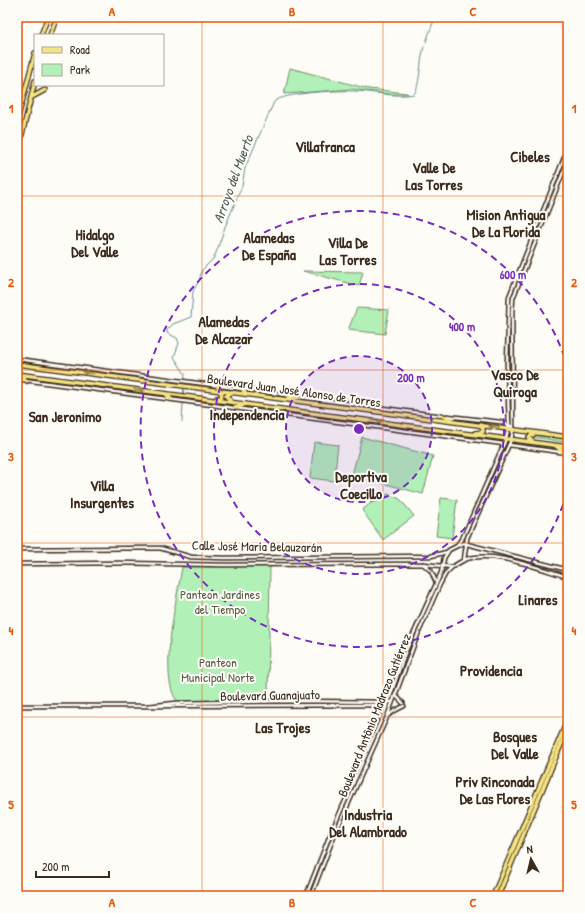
<svg xmlns="http://www.w3.org/2000/svg" width="585" height="913" font-family="'Patrick Hand',sans-serif">
<style>
.green{fill:#b1f0b7;stroke:#768d6a}
.lines{fill:none;stroke-linecap:round;stroke-linejoin:round}
.stream{stroke:#648d8f;stroke-width:1}
.minor-casing{stroke:#3b2a1e;stroke-width:5.5}
.major-casing{stroke:#3b2a1e;stroke-width:6}
.minor{stroke:#fdfcf7;stroke-width:2.5}
.major{stroke:#f4e382;stroke-width:3.5}
.oneway{fill:#988650}
.grid{fill:none;stroke:#e8590c;stroke-width:1;stroke-opacity:0.55}
.ring{fill:none;stroke:#7b2cbf;stroke-width:2;stroke-dasharray:7 5}
.labels{text-anchor:middle;stroke-width:4;stroke-linejoin:round;paint-order:stroke}
.street-label{font-size:13px;fill:#3b2a1e;stroke:#fdfcf7}
.park-label{font-size:13px;fill:#585c44;stroke:#fdfcf7}
.water-label{font-size:14px;font-style:italic;fill:#4f5c56;stroke:#fdfcf7}
.quarter-label{font-size:15px;font-weight:bold;fill:#3b2a1e;stroke:#fdfcf7}
.centre{fill:#7b2cbf;stroke:#fdfcf7;stroke-width:2}
.ring-label{font-size:12px;text-anchor:middle;font-weight:bold;fill:#7b2cbf;stroke:#fdfcf7;stroke-width:4;stroke-linejoin:round;paint-order:stroke}
.neatline{fill:none;stroke:#e8590c;stroke-width:1.5}
.grid-label{font-size:13px;text-anchor:middle;font-weight:bold;fill:#e8590c}
</style>
<rect width="100%" height="100%" fill="#fdfcf7"/>
<filter id="ink" filterUnits="userSpaceOnUse"><feTurbulence type="fractalNoise" baseFrequency=".025" numOctaves="2"/><feDisplacementMap in="SourceGraphic" scale="8" xChannelSelector="R" yChannelSelector="G"/><feConvolveMatrix kernelMatrix="1 2 1 2 8 2 1 2 1" color-interpolation-filters="sRGB"/></filter>
<g filter="url(#ink)">
<g class="green">
<polygon points="290,68 369,89 407,93 408,94 387,94 352,89 284,94"/>
<polygon points="303,271 363,272 359,286"/>
<polygon points="357,308 389,310 385,334 348,330"/>
<path d="M532,435L568,439V442C555,442 544,437 532,438Z"/>
<polygon points="362,437 433,456 423,494 352,475"/>
<polygon points="314,442 338,445 334,481 310,478"/>
<polygon points="513,442 553,447 559,450 512,445"/>
<polygon points="389,494 400,499 414,516 383,540 362,510 379,497"/>
<polygon points="441,498 457,500 452,538 436,536"/>
<path d="M270,566L268,699L177,701C158,676 177,598 182,567Z"/>
</g>
<g class="lines">
<g class="stream">
<polyline points="426,42 435,17"/>
<path d="M183,399L185,374L174,357L179,343L177,338L167,333V330L173,324L191,317L193,291L199,281L202,270L213,259L216,253L225,227L242,186L245,168L274,102C281,93 338,90 352,91C374,91 393,98 414,94C420,87 420,59 424,47"/>
<polyline points="182,422 183,403"/>
</g>
<defs>
<g id="minor">
<polyline points="17,359 295,396"/>
<polyline points="17,379 504,444"/>
<polyline points="300,397 442,416"/>
<polyline points="447,416 500,422 513,427"/>
<polyline points="509,445 568,453"/>
<polyline points="457,545 463,537 506,439 509,425 507,364 509,297 568,148"/>
<polyline points="17,549 160,548 191,557 224,558 431,556 447,552"/>
<path d="M464,560C491,549 540,569 568,577"/>
<polyline points="17,564 120,563 223,565 423,564 452,567 464,560 467,538 511,440 513,430 512,312 513,298 568,160"/>
<polyline points="423,564 431,571 436,582"/>
<polyline points="395,695 403,703"/>
<polyline points="379,700 391,691"/>
<polyline points="378,705 384,714"/>
<polyline points="17,706 148,706 176,703 291,701 392,702"/>
<polyline points="149,706 387,705"/>
<polyline points="387,716 396,710 404,706"/>
<polyline points="306,896 330,835 384,714 405,653 441,573 444,558 449,550 463,543 568,570"/>
<polyline points="311,896 334,836 387,717 418,634 440,584 446,573 452,567"/>
</g>
<g id="major">
<polyline points="41,35 48,17"/>
<polyline points="50,35 57,17"/>
<polyline points="32,97 45,90"/>
<polyline points="17,121 35,53"/>
<polyline points="17,155 35,81"/>
<polyline points="17,364 568,437"/>
<polyline points="17,374 568,447"/>
<polyline points="21,376 27,381"/>
<polyline points="217,385 222,395 221,398 217,398"/>
<polyline points="242,388 245,393"/>
<polyline points="166,394 171,399"/>
<polyline points="288,398 301,397"/>
<polyline points="230,400 226,396 232,392"/>
<polyline points="235,408 246,404"/>
<polyline points="441,415 453,420"/>
<polyline points="475,433 483,432 483,428 480,425"/>
<polyline points="533,442 529,437 534,434"/>
<polyline points="556,446 565,453"/>
<polyline points="493,896 568,719"/>
<polyline points="498,896 568,728"/>
</g>
</defs>
<use href="#minor" class="minor-casing"/>
<use href="#major" class="major-casing"/>
<use href="#minor" class="minor"/>
<use href="#major" class="major"/>
</g>
<defs><path id="oneway-solid" d="M-6-.8H1V-3.2L6.5 0L1 3.2V.8H-6Z"/></defs>
<g class="oneway">
<use href="#oneway-solid" transform="translate(88 373) rotate(-173)"/>
<use href="#oneway-solid" transform="translate(139 390) rotate(7)"/>
<use href="#oneway-solid" transform="translate(377 421) rotate(7)"/>
<use href="#oneway-solid" transform="translate(494 427) rotate(-171)"/>
</g>
</g>
<path class="grid" d="M202,17V896M383,17V896M17,196H568M17,370H568M17,543H568M17,717H568"/>
<circle cx="359" cy="429" r="73" fill="#7b2cbf" fill-opacity=".12"/>
<g class="ring">
<circle cx="359" cy="429" r="73"/>
<circle cx="359" cy="429" r="145"/>
<path d="M567 493A218 218 0 1 1 567 365"/>
</g>
<g class="labels">
<g class="street-label">
<text transform="translate(294 390) rotate(8)" y="5">Boulevard Juan José Alonso de Torres</text>
<text transform="translate(257 546) rotate(1)" y="5">Calle José María Belauzarán</text>
<text transform="translate(270 695) rotate(-1)" y="5">Boulevard Guanajuato</text>
<text transform="translate(374 715) rotate(-68)" y="5">Boulevard Antônio Madrazo Gutiérrez</text>
</g>
<g class="park-label">
<text x="220" y="599">Panteon Jardines<tspan x="220" dy="15">del Tiempo</tspan></text>
<text x="218" y="667">Panteon<tspan x="218" dy="15">Municipal Norte</tspan></text>
</g>
<g class="water-label">
<text transform="translate(233 179) rotate(-70)" y="5">Arroyo del Muerto</text>
</g>
<g class="quarter-label">
<text x="325" y="152">Villafranca</text>
<text x="530" y="162">Cibeles</text>
<text x="434" y="173">Valle De<tspan x="434" dy="17">Las Torres</tspan></text>
<text x="506" y="220">Mision Antigua<tspan x="506" dy="17">De La Florida</tspan></text>
<text x="95" y="240">Hidalgo<tspan x="95" dy="17">Del Valle</tspan></text>
<text x="269" y="243">Alamedas<tspan x="269" dy="17">De España</tspan></text>
<text x="348" y="248">Villa De<tspan x="348" dy="17">Las Torres</tspan></text>
<text x="224" y="327">Alamedas<tspan x="224" dy="17">De Alcazar</tspan></text>
<text x="515" y="380">Vasco De<tspan x="515" dy="17">Quiroga</tspan></text>
<text x="247" y="420">Independencia</text>
<text x="65" y="422">San Jeronimo</text>
<text x="361" y="482">Deportiva<tspan x="361" dy="17">Coecillo</tspan></text>
<text x="102" y="491">Villa<tspan x="102" dy="17">Insurgentes</tspan></text>
<text x="538" y="605">Linares</text>
<text x="491" y="676">Providencia</text>
<text x="283" y="733">Las Trojes</text>
<text x="515" y="742">Bosques<tspan x="515" dy="17">Del Valle</tspan></text>
<text x="495" y="787">Priv Rinconada<tspan x="495" dy="17">De Las Flores</tspan></text>
<text x="368" y="820">Industria<tspan x="368" dy="17">Del Alambrado</tspan></text>
</g>
</g>
<circle cx="359" cy="429" r="6" class="centre"/>
<g class="ring-label">
<text x="513" y="279">600 m</text>
<text x="462" y="331">400 m</text>
<text x="411" y="382">200 m</text>
</g>
<rect width="585" height="913" fill="none" stroke="#fdfcf7" stroke-width="44"/>
<rect x="34" y="34" width="130" height="52" fill="#fdfcf7" stroke="#afa8a0"/>
<rect x="42" y="47" width="20" height="6" fill="#f4e382" stroke="#afa8a0"/>
<text x="70" y="54" font-size="12" fill="#3b2a1e">Road</text>
<rect x="42" y="64" width="20" height="12" fill="#b1f0b7" stroke="#afa8a0"/>
<text x="70" y="74" font-size="12" fill="#3b2a1e">Park</text>
<g transform="translate(531 859) rotate(352)" stroke="#fdfcf7" stroke-width="3" paint-order="stroke">
<path d="M0-3L7 15L0 10L-7 15Z" fill="#3b2a1e"/>
<text y="-6" font-size="11" font-weight="bold" text-anchor="middle" fill="#3b2a1e">N</text>
</g>
<path d="M36 871v6h73v-6" fill="none" stroke="#3b2a1e" stroke-width="2"/>
<text x="42" y="871" font-size="12" fill="#3b2a1e" stroke="#fdfcf7" stroke-width="3" paint-order="stroke">200 m</text>
<rect x="22" y="22" width="541" height="869" class="neatline"/>
<g class="grid-label">
<text x="112" y="16">A</text>
<text x="292" y="16">B</text>
<text x="473" y="16">C</text>
<text x="11" y="113">1</text>
<text x="574" y="113">1</text>
<text x="11" y="287">2</text>
<text x="574" y="287">2</text>
<text x="11" y="461">3</text>
<text x="574" y="461">3</text>
<text x="11" y="635">4</text>
<text x="574" y="635">4</text>
<text x="11" y="809">5</text>
<text x="574" y="809">5</text>
<text x="112" y="907">A</text>
<text x="292" y="907">B</text>
<text x="473" y="907">C</text>
</g>
</svg>
